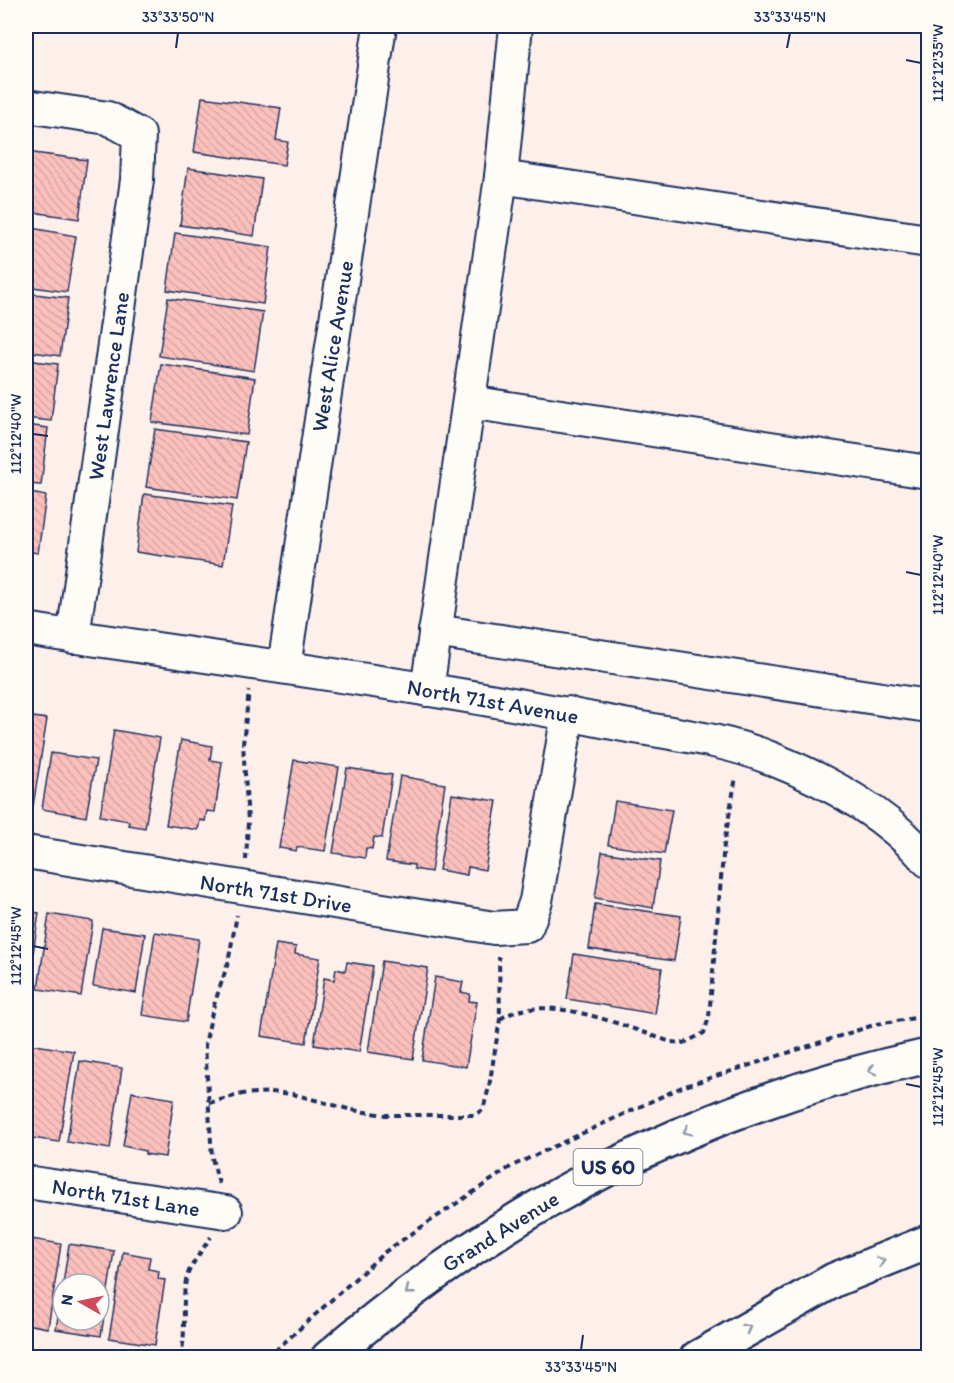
<svg xmlns="http://www.w3.org/2000/svg" width="954" height="1383" font-family="Itim,sans-serif">
<style>
.building{fill:url(#building-back-hatch);stroke:#1b2f5e;stroke-width:1.5}
.lines{fill:none;stroke-linecap:round;stroke-linejoin:round}
.minor-casing{stroke:#1b2f5e;stroke-width:36}
.highway-casing{stroke:#1b2f5e;stroke-width:38}
.path{stroke:#1b2f5e;stroke-width:4;stroke-dasharray:6 4.5;stroke-linecap:butt}
.minor{stroke:#fdfcf7;stroke-width:32}
.highway{stroke:#fdfcf7;stroke-width:33}
.oneway{stroke:#8c96aa}
.ticks{fill:none;stroke:#1b2f5e;stroke-width:2}
.labels{text-anchor:middle;stroke-width:4.5;stroke-linejoin:round;paint-order:stroke}
.shield{fill:#fdfcf7;stroke:#5f6c8c;stroke-width:1.5}
.shield-label{font-size:21px;font-weight:bold;fill:#1b2f5e}
.street-label{font-size:22px;fill:#1b2f5e;stroke:#fdfcf7}
.neatline{fill:none;stroke:#1b2f5e;stroke-width:2}
.ticks-label{font-size:15px;text-anchor:middle;fill:#1b2f5e}
</style>
<defs>
<pattern id="building-back-hatch" width="6" height="6" patternUnits="userSpaceOnUse" patternTransform="scale(1.5)"><rect width="6" height="6" fill="#fcc0bc"/><path d="M-1 5l2 2M0 0l6 6M5-1l2 2" fill="none" stroke="#d7a5a4"/></pattern>
</defs>
<rect width="100%" height="100%" fill="#fdf0eb"/>
<filter id="ink" filterUnits="userSpaceOnUse"><feTurbulence type="fractalNoise" baseFrequency=".0167" numOctaves="2"/><feDisplacementMap in="SourceGraphic" scale="12" xChannelSelector="R" yChannelSelector="G"/><feConvolveMatrix kernelMatrix="1 2 1 2 8 2 1 2 1" color-interpolation-filters="sRGB"/></filter>
<g filter="url(#ink)">
<g class="building">
<polygon points="202,97 281,108 276,140 288,142 284,165 194,152"/>
<polygon points="26,152 87,160 79,219 26,211"/>
<polygon points="188,168 262,179 254,236 180,225"/>
<polygon points="26,227 76,236 67,292 26,286"/>
<polygon points="175,233 271,247 263,304 167,290"/>
<polygon points="26,293 68,298 60,356 26,351"/>
<polygon points="168,298 263,312 254,371 159,356"/>
<polygon points="26,360 58,364 51,421 26,418"/>
<polygon points="161,364 255,378 247,435 152,422"/>
<polygon points="26,425 48,428 41,485 26,484"/>
<polygon points="155,429 246,442 237,500 146,487"/>
<polygon points="26,492 46,496 38,553 26,551"/>
<polygon points="144,494 232,506 223,565 136,552"/>
<polygon points="26,716 47,719 33,806 26,804"/>
<polygon points="114,730 160,738 145,828 128,825 129,821 100,816"/>
<polygon points="181,740 212,746 210,760 222,762 215,812 207,811 205,821 200,820 198,830 166,825"/>
<polygon points="51,753 96,760 86,817 42,809"/>
<polygon points="294,760 339,767 325,851 297,847 296,851 279,848"/>
<polygon points="347,768 392,775 382,838 374,837 372,849 366,848 365,858 333,853"/>
<polygon points="400,776 445,784 431,872 414,869 414,865 386,861"/>
<polygon points="452,794 497,801 485,870 468,867 467,875 439,870"/>
<polygon points="615,801 672,810 664,854 608,845"/>
<polygon points="602,852 660,861 653,908 595,898"/>
<polygon points="595,904 681,916 674,961 589,949"/>
<polygon points="26,911 39,913 28,987 26,987"/>
<polygon points="49,914 93,921 81,996 38,989"/>
<polygon points="102,928 145,934 136,993 93,986"/>
<polygon points="155,932 199,939 186,1022 142,1015"/>
<polygon points="276,944 296,947 295,954 320,958 306,1043 261,1036"/>
<polygon points="574,954 662,968 655,1014 567,999"/>
<polygon points="382,961 428,968 413,1059 368,1052"/>
<polygon points="347,962 373,966 359,1052 314,1045 324,978 334,980 336,969 345,971"/>
<polygon points="435,977 463,982 461,992 470,994 469,1001 477,1002 466,1067 422,1060"/>
<polygon points="29,1044 74,1051 59,1142 26,1137 26,1065"/>
<polygon points="80,1061 122,1068 110,1149 67,1142"/>
<polygon points="132,1092 174,1099 165,1157 145,1154 145,1151 123,1146"/>
<polygon points="26,1238 61,1244 48,1328 26,1324"/>
<polygon points="69,1244 114,1251 101,1336 56,1329 63,1285 63,1320 99,1320 99,1284 63,1284"/>
<polygon points="123,1252 150,1257 148,1269 159,1271 158,1279 165,1280 155,1345 109,1338"/>
</g>
<g class="lines">
<defs>
<g id="minor">
<polyline points="26,106 108,118 139,135 137,180 73,637"/>
<polyline points="501,177 928,241"/>
<polyline points="469,402 928,472"/>
<path d="M26,629C220,660 415,683 608,722C662,733 718,737 770,758C828,781 887,814 928,861"/>
<polyline points="435,631 928,706"/>
<polyline points="284,667 380,26"/>
<polyline points="427,690 501,177 516,26"/>
<polyline points="26,852 494,928 527,926 536,901 568,713"/>
<polyline points="26,1182 226,1212"/>
</g>
<g id="highway">
<path d="M328,1358C505,1206 699,1105 928,1056"/>
<polyline points="697,1358 834,1280 928,1242"/>
</g>
</defs>
<use href="#minor" class="minor-casing"/>
<use href="#highway" class="highway-casing"/>
<g class="path">
<polyline points="246,860 248,821 243,744 249,691"/>
<path d="M500,1019C544,990 625,1027 671,1042L684,1043L704,1033L709,1017L724,844L736,777"/>
<polyline points="209,1103 242,1094 272,1092 293,1094 352,1110 385,1115 475,1115 483,1110 489,1087 500,1019 499,957"/>
<polyline points="219,1184 212,1158 205,1045 213,1008 228,963 237,915"/>
<path d="M180,1358C189,1330 178,1293 190,1269C196,1258 204,1247 211,1237"/>
<polyline points="267,1358 386,1251 512,1166 682,1087 877,1024 928,1016"/>
</g>
<use href="#minor" class="minor"/>
<use href="#highway" class="highway"/>
</g>
<defs><path id="oneway-chevron" d="M-2-3.5L2.5 0L-2 3.5" fill="none" stroke-width="1.6" stroke-linecap="round" stroke-linejoin="round" transform="scale(1.5)"/></defs>
<g class="oneway">
<use href="#oneway-chevron" transform="translate(872 1070) rotate(165)"/>
<use href="#oneway-chevron" transform="translate(687 1131) rotate(156)"/>
<use href="#oneway-chevron" transform="translate(881 1261) rotate(-22)"/>
<use href="#oneway-chevron" transform="translate(409 1291) rotate(142)"/>
<use href="#oneway-chevron" transform="translate(747 1328) rotate(-29)"/>
</g>
</g>
<path class="ticks" d="M176,48L178,33M787,48L790,33M906,60L921,63M33,434L48,436M906,572L921,575M33,946L48,949M906,1084L921,1087M581,1350L583,1335"/>
<g class="labels">
<rect class="shield" x="573.5" y="1149" width="69" height="36" rx="4.5"/>
<g class="shield-label">
<text x="608" y="1174">US 60</text>
</g>
<g class="street-label">
<text transform="translate(332 346) rotate(-81)" y="8">West Alice Avenue</text>
<text transform="translate(108 386) rotate(-82)" y="8">West Lawrence Lane</text>
<text transform="translate(493 701) rotate(10)" y="8">North 71st Avenue</text>
<text transform="translate(276 893) rotate(9)" y="8">North 71st Drive</text>
<text transform="translate(126 1197) rotate(9)" y="8">North 71st Lane</text>
<text transform="translate(500 1231) rotate(-32)" y="8">Grand Avenue</text>
</g>
</g>
<rect width="954" height="1383" fill="none" stroke="#fdfcf7" stroke-width="66"/>
<g transform="translate(81 1302) rotate(279)"><circle r="28" fill="#fdfcf7" stroke="#a3aaba" stroke-width="1.5"/>
<path d="M0-4.5L10 22L0 15L-10 22Z" fill="#d1495b"/>
<text y="-9" font-size="16" font-weight="bold" text-anchor="middle" fill="#1b2f5e">N</text>
</g>
<rect x="33" y="33" width="888" height="1317" class="neatline"/>
<g class="ticks-label">
<text x="178" y="22">33°33'50"N</text>
<text x="790" y="22">33°33'45"N</text>
<text transform="translate(938 63) rotate(-90)" y="5">112°12'35"W</text>
<text transform="translate(16 434) rotate(-90)" y="5">112°12'40"W</text>
<text transform="translate(938 575) rotate(-90)" y="5">112°12'40"W</text>
<text transform="translate(16 946) rotate(-90)" y="5">112°12'45"W</text>
<text transform="translate(938 1087) rotate(-90)" y="5">112°12'45"W</text>
<text x="581" y="1372">33°33'45"N</text>
</g>
</svg>
